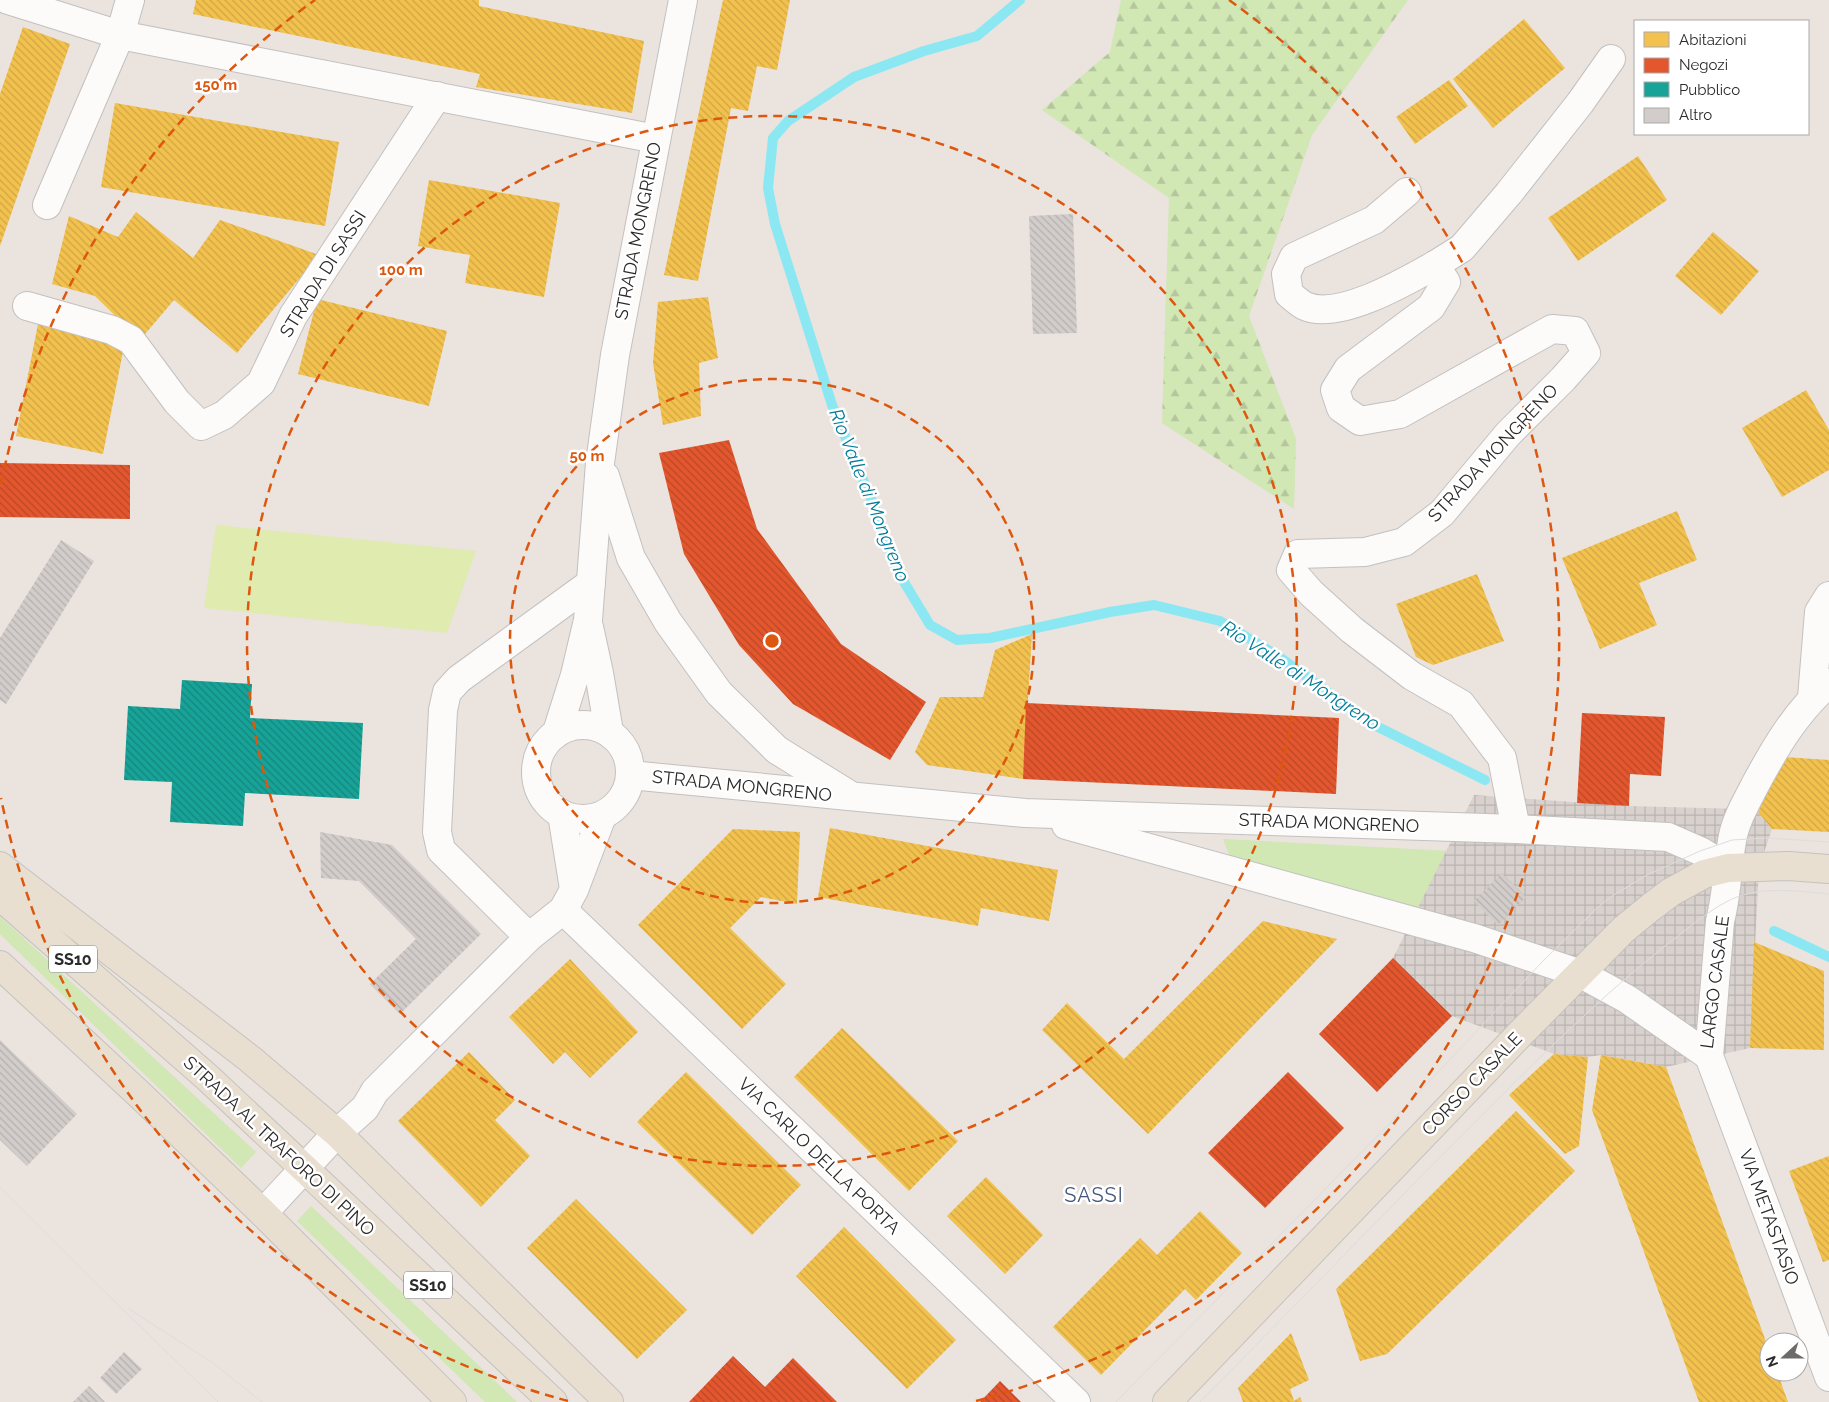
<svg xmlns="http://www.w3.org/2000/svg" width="1829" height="1402" font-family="Raleway,sans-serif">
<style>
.green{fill:#d1e7b4}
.forest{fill:url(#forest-firs)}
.pitch{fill:#e0ebb0}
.plaza{fill:url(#plaza-grid)}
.homes{fill:url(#homes-back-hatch)}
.shops{fill:url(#shops-back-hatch)}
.public{fill:url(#public-back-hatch)}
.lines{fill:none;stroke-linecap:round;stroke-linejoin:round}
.stream{stroke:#8be8f2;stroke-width:10}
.building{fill:url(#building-back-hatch)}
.minor-casing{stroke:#c2c1c0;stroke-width:30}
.major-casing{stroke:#c5c2c0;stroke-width:30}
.minor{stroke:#fcfbfa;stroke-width:28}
.major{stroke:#e8dfd1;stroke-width:28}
.tram{stroke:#ddddde;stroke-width:1}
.ring{fill:none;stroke:#de570e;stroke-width:2.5;stroke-dasharray:9 6}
.labels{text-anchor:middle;stroke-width:5;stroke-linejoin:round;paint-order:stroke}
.shield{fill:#fff;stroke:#6a6a6a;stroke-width:1}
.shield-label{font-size:16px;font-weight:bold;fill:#2a2a2a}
.street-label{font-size:18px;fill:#2a2a2a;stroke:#fff}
.water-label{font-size:19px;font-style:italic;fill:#027c98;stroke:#fff}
.quarter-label{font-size:20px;letter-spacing:1px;fill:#45597f;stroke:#fff}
.centre{fill:#de570e;stroke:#fff;stroke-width:2.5}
.ring-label{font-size:15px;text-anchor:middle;font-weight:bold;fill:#de570e;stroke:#fff;stroke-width:5;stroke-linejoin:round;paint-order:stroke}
</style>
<defs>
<pattern id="forest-firs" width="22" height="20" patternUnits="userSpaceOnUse" patternTransform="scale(1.25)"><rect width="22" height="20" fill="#d1e7b4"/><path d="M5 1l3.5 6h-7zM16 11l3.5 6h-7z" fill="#b4c69b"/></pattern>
<pattern id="plaza-grid" width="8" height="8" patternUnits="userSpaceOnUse" patternTransform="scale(1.25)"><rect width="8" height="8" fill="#d8d1cd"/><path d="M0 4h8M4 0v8" fill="none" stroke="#bab4b0"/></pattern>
<pattern id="homes-back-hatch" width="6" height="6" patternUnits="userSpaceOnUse" patternTransform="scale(1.25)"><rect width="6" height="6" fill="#f2c14e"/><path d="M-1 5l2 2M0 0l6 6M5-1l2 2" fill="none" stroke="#d0a644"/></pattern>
<pattern id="shops-back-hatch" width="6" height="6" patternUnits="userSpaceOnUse" patternTransform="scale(1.25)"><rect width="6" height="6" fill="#e4572e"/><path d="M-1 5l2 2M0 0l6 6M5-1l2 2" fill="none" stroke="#b94827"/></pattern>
<pattern id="public-back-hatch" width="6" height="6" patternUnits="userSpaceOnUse" patternTransform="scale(1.25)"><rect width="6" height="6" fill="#17a398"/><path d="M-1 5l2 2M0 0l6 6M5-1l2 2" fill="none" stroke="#15857c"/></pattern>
<pattern id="building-back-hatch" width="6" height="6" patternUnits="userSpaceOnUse" patternTransform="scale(1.25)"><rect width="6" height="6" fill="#d2cdca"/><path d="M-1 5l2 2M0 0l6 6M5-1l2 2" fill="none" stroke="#b4b0ae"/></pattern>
</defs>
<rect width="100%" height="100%" fill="#eae3de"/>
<g class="green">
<polygon points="1223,839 1584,858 1536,942 1230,857"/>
<polygon points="0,917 7,923 256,1152 241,1168 0,934"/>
<polygon points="311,1206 517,1402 485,1402 297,1221"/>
</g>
<polygon class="forest" points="1121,0 1408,0 1312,135 1249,316 1296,439 1294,509 1162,423 1169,198 1042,110 1110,52"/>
<polygon class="pitch" points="216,525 476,551 447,633 204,608"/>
<polygon class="plaza" points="1474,795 1629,806 1742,809 1758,812 1772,829 1759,867 1750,1048 1666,1067 1601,1055 1588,1057 1554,1054 1452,1016 1393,958"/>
<g class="homes">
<polygon points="196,0 479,0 479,6 644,41 632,113 476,87 480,74 193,14"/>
<polygon points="723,0 790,0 777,70 757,66 748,111 731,108 698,281 664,275"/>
<polygon points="1524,19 1565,68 1493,128 1453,79"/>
<polygon points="23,27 70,44 0,246 0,94"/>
<polygon points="1449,80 1468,106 1415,144 1396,117"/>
<polygon points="115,103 339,142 325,226 101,187"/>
<polygon points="1638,156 1667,200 1578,261 1548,218"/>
<polygon points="429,180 560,203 544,297 465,283 470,255 418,246"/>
<polygon points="136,212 193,258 220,220 319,255 237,353 174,300 140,340 95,296 52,284 69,216 118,237"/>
<polygon points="1713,232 1759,271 1721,315 1675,276"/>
<polygon points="708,297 718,358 699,363 701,416 663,425 653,363 658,302"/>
<polygon points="317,299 447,331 429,406 298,374"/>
<polygon points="38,324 125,341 103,454 16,436"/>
<polygon points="1806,390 1829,430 1829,470 1782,497 1742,428"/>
<polygon points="1677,511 1697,560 1639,583 1657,625 1600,649 1562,558"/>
<polygon points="1477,574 1504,641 1433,665 1416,657 1396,604"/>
<polygon points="1032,634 1023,779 927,765 915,752 940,697 983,697 995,650"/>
<polygon points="1784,757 1829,760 1829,832 1772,829 1758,812"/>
<polygon points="830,828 1058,870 1049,921 981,908 978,926 818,897"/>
<polygon points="733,829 800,832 797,904 761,897 730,928 786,984 742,1029 638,925"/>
<polygon points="1263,921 1337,939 1148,1134 1042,1030 1067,1003 1124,1059"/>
<polygon points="1754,942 1824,971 1824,1050 1750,1048"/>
<polygon points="570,959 638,1032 590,1078 565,1052 553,1064 509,1017"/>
<polygon points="842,1028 958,1141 909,1191 794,1077"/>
<polygon points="469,1052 515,1100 495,1120 530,1156 481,1207 398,1121"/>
<polygon points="1554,1054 1588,1057 1579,1146 1565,1154 1509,1095"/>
<polygon points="1601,1055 1666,1067 1769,1350 1769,1372 1777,1372 1788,1402 1699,1402 1592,1110"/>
<polygon points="686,1072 801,1185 752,1235 637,1122"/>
<polygon points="1516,1111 1575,1171 1387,1354 1360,1361 1336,1289"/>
<polygon points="1829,1156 1829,1260 1823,1262 1789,1171"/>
<polygon points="986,1177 1043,1235 1005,1274 947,1216"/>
<polygon points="576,1199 687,1310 637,1359 527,1248"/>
<polygon points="1200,1211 1242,1253 1196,1300 1185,1289 1101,1375 1053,1327 1140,1238 1157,1255"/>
<polygon points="844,1227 956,1340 907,1389 796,1276"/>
<polygon points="1291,1333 1309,1380 1290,1389 1294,1401 1300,1397 1302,1402 1243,1402 1238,1388"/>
</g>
<g class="shops">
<polygon points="729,440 757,529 841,644 926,702 890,760 793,704 739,645 684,554 659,453"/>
<polygon points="0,463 130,465 130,519 0,517"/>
<polygon points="1026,703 1339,718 1336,794 1023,779"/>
<polygon points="1582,713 1665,717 1661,776 1630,774 1629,806 1577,803"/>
<polygon points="1393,958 1452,1016 1377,1092 1319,1034"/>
<polygon points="1288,1072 1344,1128 1265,1208 1208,1153"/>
<polygon points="733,1356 765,1387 793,1358 837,1402 689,1402"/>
<polygon points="1000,1381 1021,1402 980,1402"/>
</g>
<polygon class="public" points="182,680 252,684 250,718 363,723 359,799 245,793 243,826 170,822 172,782 124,780 128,706 180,709"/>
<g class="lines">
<g class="stream">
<polyline points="1020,0 977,36 924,51 854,77 788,121 773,138 768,188 775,224 832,405 874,506 898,572 930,625 957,640 990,638 1110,612 1154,605 1220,621 1278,656 1370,723 1485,780"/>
<polyline points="1774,931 1829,957"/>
</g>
</g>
<g class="building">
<polygon points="1073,214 1077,333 1033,334 1029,216"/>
<polygon points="61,540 94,561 6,704 0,700 0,638"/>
<polygon points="320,832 392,845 481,934 400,1014 370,984 416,939 359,881 321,878"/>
<polygon points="1502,873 1526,897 1498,925 1474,901"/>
<polygon points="0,1040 77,1114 27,1166 0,1140"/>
<polygon points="124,1352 142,1369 116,1394 100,1378"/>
<polygon points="89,1386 105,1402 73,1402"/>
</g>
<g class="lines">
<defs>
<g id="minor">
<polyline points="8,0 120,35 656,139"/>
<path d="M1407,192L1374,220L1294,257L1286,274L1289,294C1294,298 1299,303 1305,306C1338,321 1405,282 1435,265"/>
<polyline points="47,205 120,35 130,0"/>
<polyline points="27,306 112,330 131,340 177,402 201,426 224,415 261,383 293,316 437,96"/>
<polyline points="605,476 631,558 668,622 719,693 777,750 848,794"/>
<polyline points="589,627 599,673 609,732"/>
<path d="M1829,683C1796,712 1776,746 1755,785C1746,803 1735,821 1732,841C1727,868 1727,895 1720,921L1709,1056L1829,1377"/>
<polyline points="1812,698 1819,612 1829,596"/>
<circle cx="583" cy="772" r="47"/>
<polyline points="557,732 575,675 588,620 600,463 615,355 683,0"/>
<polyline points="630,775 1025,813 1516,829 1668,837 1700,851 1728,868"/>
<polyline points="562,814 574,889"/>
<polyline points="1066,825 1474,938 1581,974 1627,999 1709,1056"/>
<polyline points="1516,829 1502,758 1461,704 1412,676 1352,630 1311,593 1291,570 1298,554 1365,552 1404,542 1442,513 1508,434 1563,379 1586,353 1575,331 1552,329 1400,414 1360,421 1341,408 1335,390 1348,369 1431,307 1446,282 1435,265 1462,248 1509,193 1580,103 1611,59"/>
<polyline points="563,910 1076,1402"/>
<polyline points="529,937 441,850 437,832 443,710 447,692 459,679 591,583"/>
<polyline points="263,1213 337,1133 365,1108 375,1091 529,937 563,910 574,890 602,816"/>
</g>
<g id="major">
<polyline points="0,866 250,1059 337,1133 609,1402"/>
<polyline points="0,896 208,1078 553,1402"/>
<polyline points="0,965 140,1095 263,1213 452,1402"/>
<polyline points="1167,1402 1522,1032 1624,929 1651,907 1671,892 1704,874 1728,868 1789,866 1829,869"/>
</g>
</defs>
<use href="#minor" class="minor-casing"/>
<use href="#major" class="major-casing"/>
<use href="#minor" class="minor"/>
<use href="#major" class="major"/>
<g class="tram">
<polyline points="0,1187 106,1293 218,1402"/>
<polyline points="129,1309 213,1363 262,1402"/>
<polyline points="1116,1402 1389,1124 1543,961 1596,909 1612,896 1647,875 1700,851 1732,840 1766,838 1829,842"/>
<path d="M1200,1402C1306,1295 1410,1186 1517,1080C1565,1033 1613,987 1665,946C1685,931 1705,913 1726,902C1757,885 1796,891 1829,894"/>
</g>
</g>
<g class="ring">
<circle cx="772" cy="641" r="262"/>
<circle cx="772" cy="641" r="525"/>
<path d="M568 1401A787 787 0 0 1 1 798M1 484A787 787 0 0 1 315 0M1229 0A787 787 0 0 1 976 1401"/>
</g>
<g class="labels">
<g class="shield">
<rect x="49" y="945.5" width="48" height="27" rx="4"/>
<rect x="404" y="1271.5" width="48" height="27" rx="4"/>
</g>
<g class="shield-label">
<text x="73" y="965">SS10</text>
<text x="428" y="1291">SS10</text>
</g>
<g class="street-label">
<text transform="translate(638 231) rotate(-79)" y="6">STRADA MONGRENO</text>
<text transform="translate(323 274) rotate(-58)" y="6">STRADA DI SASSI</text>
<text transform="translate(1493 453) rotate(-47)" y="6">STRADA MONGRENO</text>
<text transform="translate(742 786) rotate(6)" y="6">STRADA MONGRENO</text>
<text transform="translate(1329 823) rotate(2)" y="6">STRADA MONGRENO</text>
<text transform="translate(1715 982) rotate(-83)" y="6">LARGO CASALE</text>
<text transform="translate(1472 1084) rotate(-46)" y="6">CORSO CASALE</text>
<text transform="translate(279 1146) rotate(43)" y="6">STRADA AL TRAFORO DI PINO</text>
<text transform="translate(819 1156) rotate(44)" y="6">VIA CARLO DELLA PORTA</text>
<text transform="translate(1769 1217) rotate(70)" y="6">VIA METASTASIO</text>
</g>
<g class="water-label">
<text transform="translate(870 495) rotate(68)" y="7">Rio Valle di Mongreno</text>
<text transform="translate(1301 675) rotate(33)" y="7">Rio Valle di Mongreno</text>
</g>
<g class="quarter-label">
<text x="1094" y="1202">SASSI</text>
</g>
</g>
<circle cx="772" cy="641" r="8" class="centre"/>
<g class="ring-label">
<text x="216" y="90">150 m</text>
<text x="401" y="275">100 m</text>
<text x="587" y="461">50 m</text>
</g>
<rect x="1634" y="20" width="175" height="115" fill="#ffffff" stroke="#aaaaaa"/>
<rect x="1644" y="32" width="25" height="15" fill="#f2c14e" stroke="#aaaaaa"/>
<text x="1679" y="45" font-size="15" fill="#2a2a2a">Abitazioni</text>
<rect x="1644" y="58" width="25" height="15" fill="#e4572e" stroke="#aaaaaa"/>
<text x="1679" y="70" font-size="15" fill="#2a2a2a">Negozi</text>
<rect x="1644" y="82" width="25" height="15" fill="#17a398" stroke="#aaaaaa"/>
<text x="1679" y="95" font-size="15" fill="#2a2a2a">Pubblico</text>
<rect x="1644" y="108" width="25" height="15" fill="#d2cdca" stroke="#aaaaaa"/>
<text x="1679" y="120" font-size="15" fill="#2a2a2a">Altro</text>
<g transform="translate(1784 1357) rotate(249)"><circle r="24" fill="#ffffff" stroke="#aaaaaa"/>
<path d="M0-4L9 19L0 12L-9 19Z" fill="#6d6b69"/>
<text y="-8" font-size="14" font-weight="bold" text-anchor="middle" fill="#2a2a2a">N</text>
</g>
</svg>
